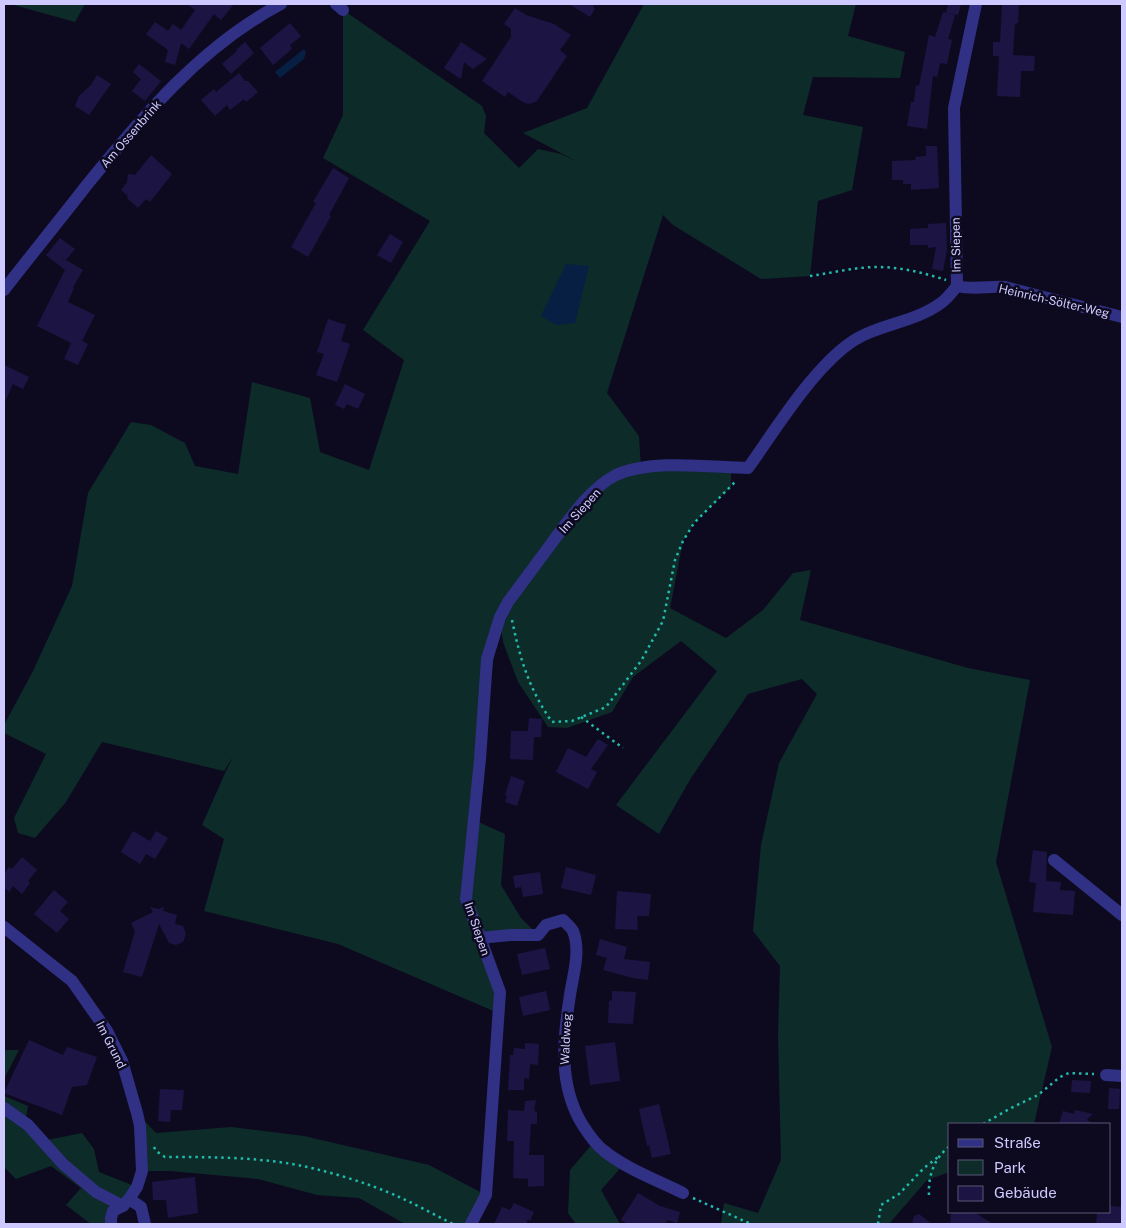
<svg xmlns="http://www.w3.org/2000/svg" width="1126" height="1228" font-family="'Public Sans',sans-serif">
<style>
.green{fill:#0d2b28}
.water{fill:#061f43}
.building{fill:#1c1543}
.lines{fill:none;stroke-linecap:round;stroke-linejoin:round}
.path{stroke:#21bbac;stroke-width:2.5;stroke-dasharray:2.5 4;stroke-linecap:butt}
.minor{stroke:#303084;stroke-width:12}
.labels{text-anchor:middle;stroke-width:5;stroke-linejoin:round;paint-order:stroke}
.street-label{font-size:12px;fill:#cecaff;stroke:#0d0a20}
</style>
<rect width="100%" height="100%" fill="#0d0a20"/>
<g class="green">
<polygon points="10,4 85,4 75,22"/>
<polygon points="644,4 856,4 848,36 905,52 900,78 813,77 803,115 863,127 852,190 818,201 810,276 761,279 673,225 663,215 607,393 639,436 641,468 731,467 731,487 694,523 683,541 670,608 726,638 763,610 793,573 811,570 800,620 968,668 1030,680 996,862 1052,1047 1034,1124 950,1124 950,1172 927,1180 889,1224 721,1224 724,1203 758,1213 781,1160 778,1035 780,966 753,931 761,845 779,763 817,694 802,679 748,694 691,778 659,834 616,805 717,671 681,641 633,677 612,712 567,728 548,727 518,682 503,642 500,619 497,630 474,820 505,834 501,885 521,918 538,935 483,938 500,992 498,1013 338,944 204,911 224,839 202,825 226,771 233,757 224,771 102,742 66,802 35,838 18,833 14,818 46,754 4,733 4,725 33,671 72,586 88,493 131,422 151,425 185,443 195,466 238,474 252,382 310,398 320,452 369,470 404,360 363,330 430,221 323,158 343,115 343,10 482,106 486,116 484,133 519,168 538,149 561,154 578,162 523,133 587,108"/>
<polygon points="4,1050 19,1050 4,1079"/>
<polygon points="4,1096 28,1106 24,1129 37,1142 82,1133 94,1149 99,1172 137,1187 112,1224 91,1224 66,1205 81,1188 51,1166 16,1179 4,1167"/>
<polygon points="137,1113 156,1133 231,1127 304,1136 429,1165 486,1195 471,1224 405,1224 359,1198 317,1195 258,1179 170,1171 142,1171"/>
<polygon points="594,1142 624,1164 601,1190 620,1224 576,1224 568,1213 570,1170"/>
</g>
<g class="water">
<polygon points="304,49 306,52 304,59 280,78 275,72"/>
<polygon points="566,264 589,266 575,323 556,325 541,316"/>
</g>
<g class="building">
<polygon points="187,4 234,4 221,20 214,14 189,49 181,43 175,65 165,62 168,50 146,34 155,22 168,31 173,24 181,30 195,10"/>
<polygon points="569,4 595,4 593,7 595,9 590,17"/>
<polygon points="948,4 961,4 958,15 946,13"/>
<polygon points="1002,4 1019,4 1018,23 1015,24 1013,55 1035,56 1034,71 1021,71 1020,97 997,96 999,56 993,56 993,42 1000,42"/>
<polygon points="515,8 526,15 554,24 571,35 560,50 567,56 537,101 530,104 524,103 508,92 505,97 482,81 511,37 511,29 504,24"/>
<polygon points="943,12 955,15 948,39 952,40 947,64 940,63 937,77 933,76 927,129 907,126 911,102 914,102 916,85 919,86 929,35 935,37"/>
<polygon points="290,23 301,36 290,45 292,49 273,65 260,48"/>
<polygon points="245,42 254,53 231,74 222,64 237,51 236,50"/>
<polygon points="461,42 487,59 473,69 464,62 461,79 444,68"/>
<polygon points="139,64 161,81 145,101 132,91 141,79 133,72"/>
<polygon points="239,73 245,81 248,81 258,92 246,102 244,99 230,110 227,105 215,116 201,100 214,89 216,92"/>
<polygon points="97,75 111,84 89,115 75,106 79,96 91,85"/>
<polygon points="926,146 937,146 939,188 911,190 911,184 903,184 903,180 892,180 892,161 916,160 915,157 926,156"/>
<polygon points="151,155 172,174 150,202 146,199 138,208 127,198 128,196 121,190 127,182 128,174 135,175"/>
<polygon points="333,168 349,178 329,215 331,216 308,257 291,247 316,203 313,202"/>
<polygon points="946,223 947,250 943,271 932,269 936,247 928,248 928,245 910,245 910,229 928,228 928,224"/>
<polygon points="390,234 403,242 391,263 377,255"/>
<polygon points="60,238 75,249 66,260 83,270 73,287 74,288 68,302 95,315 82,341 88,344 78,365 64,359 71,343 37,326 65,270 46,255"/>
<polygon points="328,319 346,325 341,341 350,344 337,382 316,375 324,354 317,352"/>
<polygon points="4,365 29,377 23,389 13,384 4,404"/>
<polygon points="345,384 365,394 358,409 347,404 344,409 335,405"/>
<polygon points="529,718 542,719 541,737 534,737 533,760 510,759 511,731 528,731"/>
<polygon points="598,739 608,745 591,769 597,772 588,789 556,772 568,748 586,757"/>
<polygon points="511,776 525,781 517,806 505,802 507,796 505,795"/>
<polygon points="133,831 150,841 156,831 168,838 155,859 146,854 140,864 121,852"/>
<polygon points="1033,850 1047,852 1046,881 1061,882 1060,890 1075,891 1073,915 1033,912 1036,883 1029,882"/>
<polygon points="22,857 37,870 28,881 30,883 22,894 13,886 9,892 4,887 4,874 9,867 12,869"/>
<polygon points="566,867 596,875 591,895 561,888"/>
<polygon points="540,872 543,894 523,897 521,887 515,888 513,876"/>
<polygon points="54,890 68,902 60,911 69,919 57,933 34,914"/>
<polygon points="617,891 651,894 649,916 637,916 638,930 615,929"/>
<polygon points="150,907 159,909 164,907 163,911 177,915 175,924 183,926 186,934 183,942 176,945 169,943 159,924 142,977 123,972 135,931 131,923 153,912"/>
<polygon points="600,939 627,947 624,959 650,962 648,980 633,978 603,970 607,958 596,955"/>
<polygon points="545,948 550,969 522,975 517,954"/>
<polygon points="546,991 550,1010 523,1016 519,997"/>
<polygon points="612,991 636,992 633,1024 608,1023 609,1001 612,1000"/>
<polygon points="29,1040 63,1055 67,1047 97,1057 87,1085 72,1087 62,1115 4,1093"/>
<polygon points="615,1042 620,1081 590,1085 585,1046"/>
<polygon points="525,1043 539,1044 538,1065 530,1064 529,1079 524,1078 524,1090 508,1090 510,1055 513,1055 514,1048 525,1049"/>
<polygon points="1072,1080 1091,1081 1090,1093 1071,1092"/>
<polygon points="1109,1088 1120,1089 1119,1109 1108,1109"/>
<polygon points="160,1089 184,1090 182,1110 171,1110 170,1122 158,1121"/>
<polygon points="536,1100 534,1111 537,1112 537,1124 531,1124 529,1155 544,1155 544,1186 528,1187 528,1179 513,1178 514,1141 507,1141 508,1110 524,1111 525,1101"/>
<polygon points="659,1104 671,1154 652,1158 649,1145 647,1146 639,1109"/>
<polygon points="1075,1110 1093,1114 1087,1119 1092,1124 1059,1124 1063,1111 1074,1114"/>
<polygon points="195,1177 198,1213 168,1218 166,1200 153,1200 152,1182"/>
<polygon points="638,1193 660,1206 680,1212 677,1223 668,1220 665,1224 628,1224 621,1220"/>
<polygon points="514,1203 534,1212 530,1221 528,1219 526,1224 494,1224 502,1207 510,1210"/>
<polygon points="1110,1206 1122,1207 1122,1224 1096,1224 1097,1212 1110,1212"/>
<polygon points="951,1212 974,1212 993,1224 950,1224"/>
<polygon points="919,1214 932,1224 912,1224 914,1216"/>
</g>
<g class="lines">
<g class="path">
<path d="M810,276C832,273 855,267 877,267C901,267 924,273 946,280"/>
<path d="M512,620C520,659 529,689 552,722L572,721L606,707L641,661L663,621L675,560L683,541L694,523L737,480"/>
<polyline points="581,717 623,748"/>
<polyline points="983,1124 1011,1108 1038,1095 1060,1077 1069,1073 1094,1074"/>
<path d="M154,1147L156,1151L165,1157C206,1157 246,1157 286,1163C319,1168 369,1183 399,1197C417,1205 435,1215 453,1224"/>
<path d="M929,1195C928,1176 934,1158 950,1146"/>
<polyline points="693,1198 751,1224"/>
<polyline points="878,1224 881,1205 899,1194 924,1168 938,1157"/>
</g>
<g class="minor">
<polyline points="336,4 343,10"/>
<path d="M957,286C973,290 989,286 1005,287L1122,317"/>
<path d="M4,290C31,255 59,221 86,186C142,117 201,46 281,4"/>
<polyline points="1054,860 1122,915"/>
<polyline points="4,927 72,981 107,1031 122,1061 137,1113 140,1126 142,1171 137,1187 129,1199 123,1206 113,1211 111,1218 111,1224"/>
<path d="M480,938L511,935H538L546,925L563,920C566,923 571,927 573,931C581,951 573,975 570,995C563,1039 558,1084 582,1124C588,1133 594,1143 603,1150C626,1169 657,1180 683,1193"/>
<polyline points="1106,1075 1122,1076"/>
<polyline points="4,1108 28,1125 63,1164 96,1192 123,1206"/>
<polyline points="129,1199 141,1207 145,1224"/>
<path d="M471,1224L486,1195L500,992L466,899L480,759L487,659L500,617L508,602C523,582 537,563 551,544C568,521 590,488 616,475C652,459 709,467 748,468C776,429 811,371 850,343C877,324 914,323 941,303C947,299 952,292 957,286L954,108L976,4"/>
</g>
</g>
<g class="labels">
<g class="street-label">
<text transform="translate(131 134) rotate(-49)" y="4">Am Ossenbrink</text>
<text transform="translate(956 245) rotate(-91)" y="4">Im Siepen</text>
<text transform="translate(1054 301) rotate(13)" y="4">Heinrich-Sölter-Weg</text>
<text transform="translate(580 511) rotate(-48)" y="4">Im Siepen</text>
<text transform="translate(477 929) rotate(71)" y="4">Im Siepen</text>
<text transform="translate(566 1039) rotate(-87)" y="4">Waldweg</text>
<text transform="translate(111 1045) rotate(63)" y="4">Im Grund</text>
</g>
</g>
<rect width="1126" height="1228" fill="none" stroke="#cecaff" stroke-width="10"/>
<rect x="948" y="1123" width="162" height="90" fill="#0d0a20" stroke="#5a5779"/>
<rect x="958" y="1139" width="25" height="8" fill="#303084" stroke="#5a5779"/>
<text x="994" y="1148" font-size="15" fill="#cecaff">Straße</text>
<rect x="958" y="1160" width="25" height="15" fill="#0d2b28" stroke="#5a5779"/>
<text x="994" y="1173" font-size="15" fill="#cecaff">Park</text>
<rect x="958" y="1186" width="25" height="15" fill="#1c1543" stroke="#5a5779"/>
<text x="994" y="1198" font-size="15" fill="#cecaff">Gebäude</text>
</svg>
